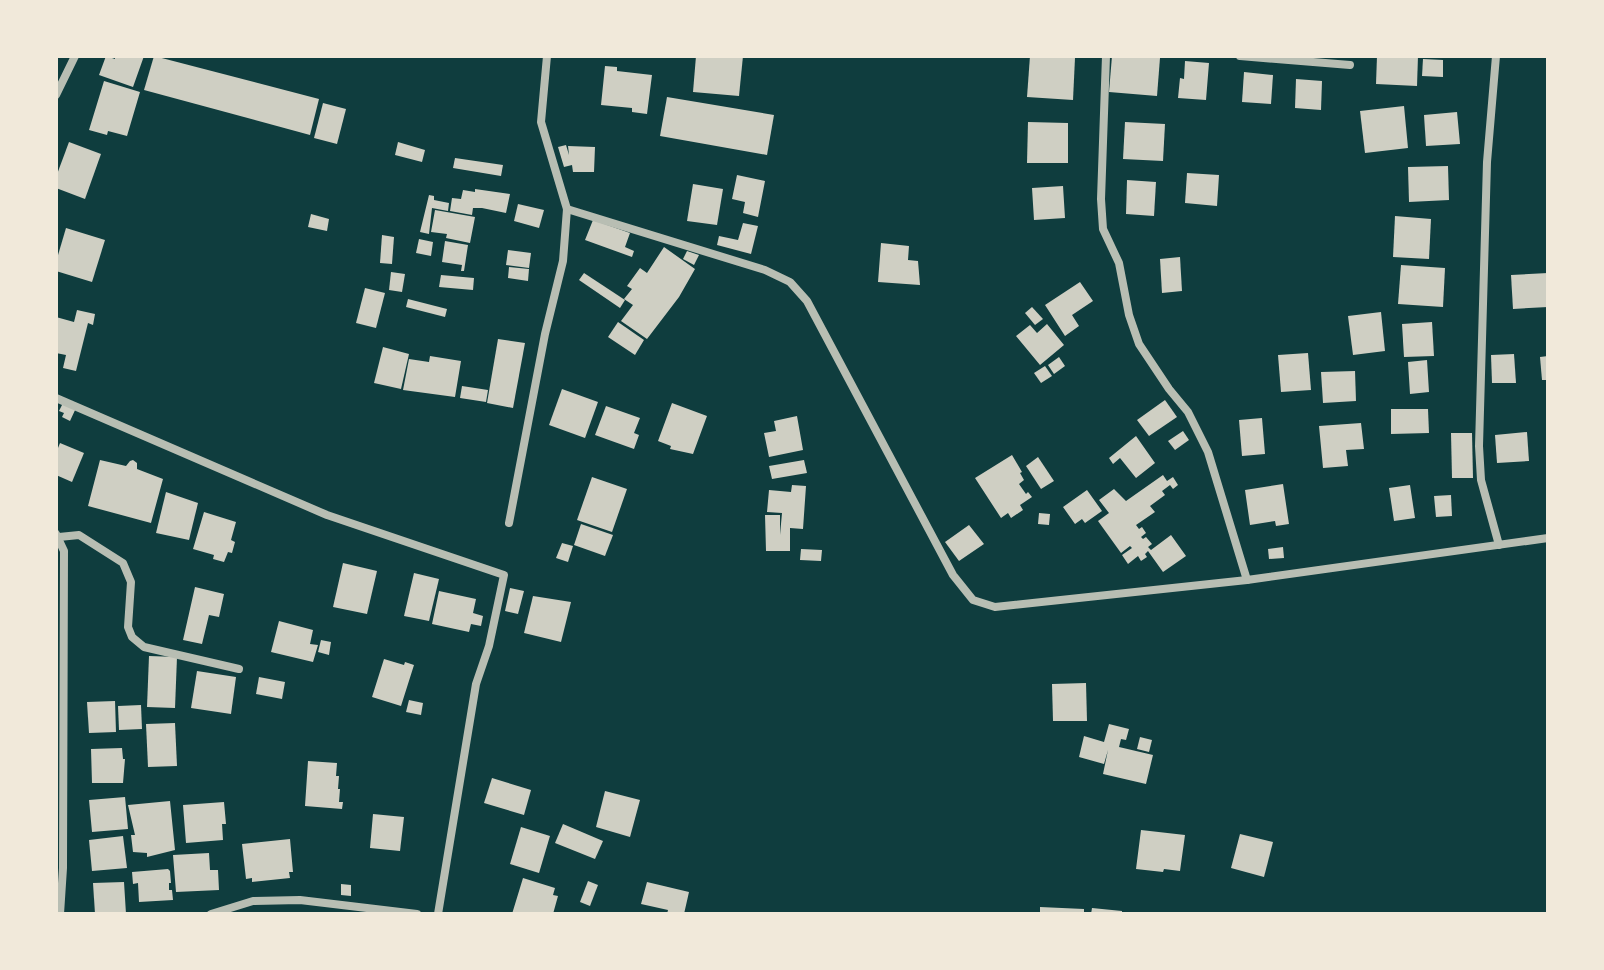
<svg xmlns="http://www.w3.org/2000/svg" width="1604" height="970" font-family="'Work Sans',sans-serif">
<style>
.building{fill:#cfcfc3}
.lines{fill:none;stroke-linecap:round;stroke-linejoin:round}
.minor{stroke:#b8beb3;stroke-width:8}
</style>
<rect width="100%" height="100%" fill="#0f3d3e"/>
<g class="building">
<polygon points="106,56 115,59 115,56 144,56 133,87 99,75"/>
<polygon points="154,56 319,99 310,135 144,90"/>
<polygon points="696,56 743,56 739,96 693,92"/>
<polygon points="1030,56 1075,58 1073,100 1027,97"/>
<polygon points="1112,56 1160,58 1157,96 1109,92"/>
<polygon points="1377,56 1418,56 1417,86 1376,84"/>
<polygon points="1423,59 1443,60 1443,77 1422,76"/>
<polygon points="1185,61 1209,63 1206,100 1178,98 1180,78 1184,79"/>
<polygon points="605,66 617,67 617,71 652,75 647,114 632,112 632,108 601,105"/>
<polygon points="1244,72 1273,75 1271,104 1242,102"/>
<polygon points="1296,79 1322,81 1321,110 1295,108"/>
<polygon points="104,81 140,92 127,136 108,131 107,135 89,130"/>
<polygon points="667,97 774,115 767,155 660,136"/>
<polygon points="323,103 346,109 337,144 314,138"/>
<polygon points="1404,106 1408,148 1365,153 1360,111"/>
<polygon points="1457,112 1460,144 1426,146 1424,115"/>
<polygon points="1028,122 1068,123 1068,163 1027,163"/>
<polygon points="1125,122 1165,124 1163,161 1123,159"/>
<polygon points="69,142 101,154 85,199 56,188 56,177"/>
<polygon points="398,142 425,150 422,162 395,155"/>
<polygon points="566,145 569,155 568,146 595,147 594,172 573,172 572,165 564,167 558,147"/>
<polygon points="455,158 503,165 501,176 453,168"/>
<polygon points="1448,166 1449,200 1409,202 1408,167"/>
<polygon points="1187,173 1219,175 1217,206 1185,203"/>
<polygon points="737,175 765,181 758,217 743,213 745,202 732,199"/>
<polygon points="1127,180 1156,182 1154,216 1126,214"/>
<polygon points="693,184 723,189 717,225 687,221"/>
<polygon points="1063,186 1065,218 1034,220 1032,188"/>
<polygon points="475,189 510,194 506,213 482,208 473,208 472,215 450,211 452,198 461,199 463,190 475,192"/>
<polygon points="429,195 434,196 434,200 449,203 448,211 432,208 429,234 420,232"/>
<polygon points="518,204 544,210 539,228 514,221"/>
<polygon points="435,210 475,217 470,243 446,238 447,234 431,232"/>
<polygon points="311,214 329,219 327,231 308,227"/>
<polygon points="1395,216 1431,219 1429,259 1393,257"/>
<polygon points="593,220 630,233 625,247 634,251 632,257 585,240"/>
<polygon points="743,223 758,226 751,254 717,245 719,236 738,240"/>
<polygon points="66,228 105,240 92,282 56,271 56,262"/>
<polygon points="382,235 394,237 392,264 380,263"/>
<polygon points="419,239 433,242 431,256 416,253"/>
<polygon points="445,241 468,245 464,271 461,271 462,265 442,262"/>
<polygon points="881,243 909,246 908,260 918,261 920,285 878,282"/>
<polygon points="664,247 695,269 679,297 647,339 621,321 633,305 624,299 632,289 627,286 640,268 647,273"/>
<polygon points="508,250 531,253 529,268 506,265"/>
<polygon points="687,251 699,255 694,265 683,259"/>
<polygon points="1180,257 1182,291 1162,293 1160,259"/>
<polygon points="1401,265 1445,268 1443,307 1398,304"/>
<polygon points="509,267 529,269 528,281 508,278"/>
<polygon points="391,272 405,274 402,292 389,290"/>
<polygon points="584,273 625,300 620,308 579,280"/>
<polygon points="1548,273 1548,307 1513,309 1511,275"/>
<polygon points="441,275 474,278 473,290 439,287"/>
<polygon points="1080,282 1093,301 1072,315 1079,326 1065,336 1045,305"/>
<polygon points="365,288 385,293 376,328 356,323"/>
<polygon points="408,299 447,309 445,317 406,307"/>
<polygon points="1032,307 1043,319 1035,325 1025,313"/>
<polygon points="77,310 95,314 93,325 88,323 76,371 63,368 66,355 56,353 56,317 74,322"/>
<polygon points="1381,312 1385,351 1353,355 1348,316"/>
<polygon points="618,322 644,340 635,355 608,337"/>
<polygon points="1432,322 1434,356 1404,357 1402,324"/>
<polygon points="1047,324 1064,345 1040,365 1016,336 1030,325 1037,333"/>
<polygon points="498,339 525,343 513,408 487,403"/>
<polygon points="383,347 409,354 401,389 374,383"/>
<polygon points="1308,353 1311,390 1281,392 1278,355"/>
<polygon points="1514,354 1516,383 1492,383 1491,355"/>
<polygon points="430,356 461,361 455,397 403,390 409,359 429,362"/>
<polygon points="1548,356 1548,380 1542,380 1540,357"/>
<polygon points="1059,357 1065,366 1054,374 1048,365"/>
<polygon points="1427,360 1429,392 1410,394 1408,362"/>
<polygon points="1045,366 1052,376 1041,383 1034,373"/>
<polygon points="1355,371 1356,401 1323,403 1321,372"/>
<polygon points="462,386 488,390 486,402 460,398"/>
<polygon points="562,389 598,402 585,438 549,425"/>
<polygon points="1165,400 1177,417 1149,436 1137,420"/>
<polygon points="63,403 76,408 70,421 62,417 64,413 59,411"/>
<polygon points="672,403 707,416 693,454 670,449 671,446 658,441"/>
<polygon points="606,406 640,418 634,433 639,435 634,449 595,435"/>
<polygon points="1391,409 1428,409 1429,433 1391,434"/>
<polygon points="797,416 803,450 769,457 764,433 776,431 774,421"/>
<polygon points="1262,418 1265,454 1242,456 1239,420"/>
<polygon points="1361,423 1364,449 1346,450 1348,466 1323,468 1319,426"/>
<polygon points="1183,431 1189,440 1175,450 1168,441"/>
<polygon points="1527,432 1529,461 1497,463 1495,435"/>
<polygon points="1451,433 1472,433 1473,478 1452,478"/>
<polygon points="1136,436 1155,463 1136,478 1120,458 1113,464 1109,458"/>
<polygon points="60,443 84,453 72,482 56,475 56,453"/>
<polygon points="1012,455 1022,472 1020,473 1024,480 1019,484 1026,494 1028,492 1032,497 1020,505 1023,510 1011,518 1008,513 1001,518 975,478"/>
<polygon points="1038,457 1054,481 1041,489 1026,466"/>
<polygon points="100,460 126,466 130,461 133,460 137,463 137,469 163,479 151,523 88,506"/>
<polygon points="804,460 807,473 772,479 769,466"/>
<polygon points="1163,475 1167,481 1173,477 1178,485 1173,489 1170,485 1162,491 1165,495 1150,506 1155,512 1136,525 1139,529 1142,527 1146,533 1141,537 1143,539 1146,537 1152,544 1148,547 1151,550 1171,535 1186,556 1163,572 1148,551 1145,554 1147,557 1141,561 1138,556 1128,564 1122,555 1132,548 1130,546 1121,553 1098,521 1109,513 1099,500 1114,489 1126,501"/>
<polygon points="592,477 627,489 612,532 577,520"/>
<polygon points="1283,484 1289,524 1276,526 1275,521 1250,525 1245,490"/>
<polygon points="792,485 806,486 803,529 790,528 790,551 766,551 765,515 780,515 780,535 782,513 767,512 769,490 791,492"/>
<polygon points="1410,485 1415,518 1394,521 1389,488"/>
<polygon points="1087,490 1102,511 1085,523 1082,519 1075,524 1063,507"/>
<polygon points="166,492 198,503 189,540 156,533"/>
<polygon points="1451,495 1452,516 1436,517 1434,496"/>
<polygon points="204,512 236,522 231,540 235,542 232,553 228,552 224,562 213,559 214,555 193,549"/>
<polygon points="1039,513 1050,514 1049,525 1038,524"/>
<polygon points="581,524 613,535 605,556 574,545"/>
<polygon points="969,525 984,544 959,561 945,542"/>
<polygon points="562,543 573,546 568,562 556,558"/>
<polygon points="1283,547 1284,558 1269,559 1268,549"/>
<polygon points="801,549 822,550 821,561 800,560"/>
<polygon points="343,563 377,571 367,614 333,607"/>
<polygon points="414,573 439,579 429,621 404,616"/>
<polygon points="195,587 224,594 219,617 209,615 202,644 183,640"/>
<polygon points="510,588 524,591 518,614 505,611"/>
<polygon points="439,591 476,599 473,613 483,616 481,626 471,624 469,632 432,624"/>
<polygon points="533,596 571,602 561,642 524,633"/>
<polygon points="279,621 313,630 310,644 318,645 313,662 271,652"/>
<polygon points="321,640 331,642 329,655 318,652"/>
<polygon points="149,656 177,657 175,708 147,707"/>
<polygon points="384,659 404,665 405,662 414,665 401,706 372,697"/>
<polygon points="197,671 236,677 231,714 191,708"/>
<polygon points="259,677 285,682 282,699 256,694"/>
<polygon points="1086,683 1087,721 1053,721 1052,684"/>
<polygon points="409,700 423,703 421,715 406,712"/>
<polygon points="115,701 116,732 89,733 87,702"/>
<polygon points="141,705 142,729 119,730 118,706"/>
<polygon points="175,723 177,766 148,767 146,724"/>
<polygon points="1109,724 1129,729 1126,740 1121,739 1119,747 1153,755 1146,784 1103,774 1108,750 1104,764 1079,757 1084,736 1104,742"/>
<polygon points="1140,737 1152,740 1149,752 1137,749"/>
<polygon points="122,748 123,759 125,759 123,783 92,783 91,749"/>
<polygon points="308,761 337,763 336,776 339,776 338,789 340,789 339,802 343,802 342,809 305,806"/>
<polygon points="492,778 531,790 524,815 484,803"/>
<polygon points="605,791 640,800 630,837 596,827"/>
<polygon points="125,797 128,829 92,832 89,800"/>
<polygon points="170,801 175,850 147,857 147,853 133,852 131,835 135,835 128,805"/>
<polygon points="224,802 226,824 222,824 223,840 186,843 183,805"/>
<polygon points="373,814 404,817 400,851 370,848"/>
<polygon points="563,824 603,841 595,859 555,843"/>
<polygon points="521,827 550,836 539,873 510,864"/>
<polygon points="1141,830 1185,835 1180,871 1164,869 1163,872 1136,869"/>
<polygon points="1240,834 1273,842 1264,877 1231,868"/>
<polygon points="123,836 127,868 92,871 89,840"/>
<polygon points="290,839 293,872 289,872 290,878 252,882 252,878 246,879 242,844"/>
<polygon points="209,853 210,870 218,870 219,890 176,892 173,855"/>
<polygon points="168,869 170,871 171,883 169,883 169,890 172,890 173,900 139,902 138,883 133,884 132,872"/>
<polygon points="523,878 555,888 553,895 558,896 553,914 512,914"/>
<polygon points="588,881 598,885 590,906 580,902"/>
<polygon points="124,882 126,914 95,914 93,883"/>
<polygon points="647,882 689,892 684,914 667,914 668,910 641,904"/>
<polygon points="341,884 351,885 351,896 341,895"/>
<polygon points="1040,907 1084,909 1084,914 1040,914"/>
<polygon points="1092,908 1122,911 1122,914 1091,914"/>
</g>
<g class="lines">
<g class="minor">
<polyline points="1106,56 1101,199 1103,229 1119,263 1129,315 1139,344 1169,389 1188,412 1208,452 1247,580"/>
<polyline points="1240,56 1350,65"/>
<polyline points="1496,56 1487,162 1479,446 1481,480 1499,545"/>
<polyline points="56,95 75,56"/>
<polyline points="567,209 765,270 790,282 807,301 953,575 973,600 995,607 1247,580 1548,538"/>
<polyline points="56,398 327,515 504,575 489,646 476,684 438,914"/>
<polyline points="509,523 545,334 563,261 567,209 541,122 547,56"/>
<polyline points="56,534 64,551 63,868 60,914"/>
<polyline points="59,537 79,535 123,563 131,582 128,627 132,637 144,647 239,669"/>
<polyline points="211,914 253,901 300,900 417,914"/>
</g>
</g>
<rect width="1604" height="970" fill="none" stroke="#f1e9da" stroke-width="116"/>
</svg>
